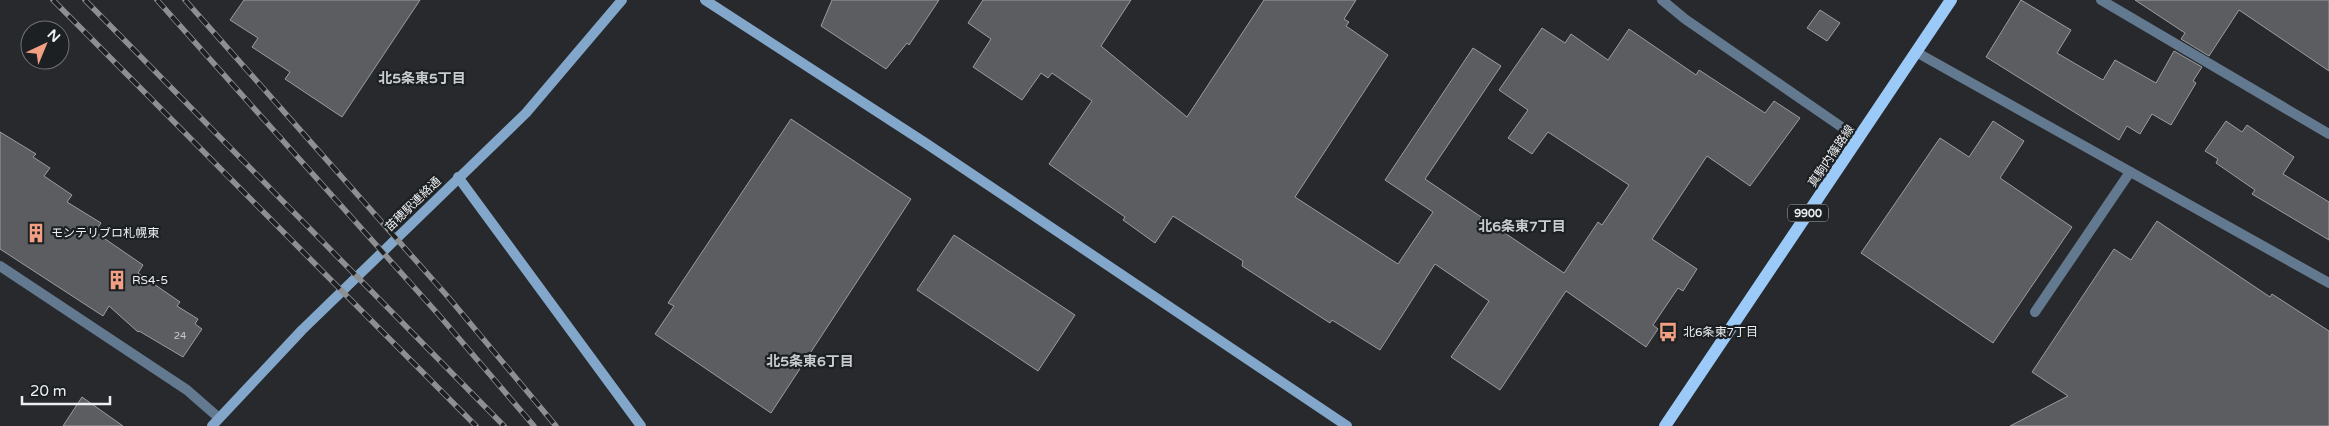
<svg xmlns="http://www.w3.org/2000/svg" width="2329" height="426" font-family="'Varela Round','Noto Sans JP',sans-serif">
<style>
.building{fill:#5b5d60;stroke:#9a9da0}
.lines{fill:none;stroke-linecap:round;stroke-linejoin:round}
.lane{stroke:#63798f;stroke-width:10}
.street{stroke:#63798f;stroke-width:10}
.secondary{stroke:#82a7ca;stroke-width:10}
.primary{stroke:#9bcaf8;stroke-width:12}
.rail-casing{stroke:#8d8f92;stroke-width:5.5}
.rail{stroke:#1d2022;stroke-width:4;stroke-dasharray:11;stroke-linecap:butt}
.labels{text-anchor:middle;stroke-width:4.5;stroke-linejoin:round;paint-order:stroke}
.number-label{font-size:10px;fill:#c8cacd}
.shield{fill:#1d2022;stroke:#afb1b3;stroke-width:1}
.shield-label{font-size:11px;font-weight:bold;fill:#edeff1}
.street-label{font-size:12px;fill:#edeff1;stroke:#1d2022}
.poi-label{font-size:12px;fill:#edeff1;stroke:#1d2022;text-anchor:start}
.neighbourhood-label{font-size:14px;font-weight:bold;fill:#c8cbcf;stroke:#1d2022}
</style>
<rect width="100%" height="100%" fill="#27292c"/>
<g class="building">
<polygon points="244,0 420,0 342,117 285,79 290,72 252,47 258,38 230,20"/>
<polygon points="832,0 939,0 909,45 907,43 886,69 821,26"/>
<polygon points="983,0 1131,0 1101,46 1187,117 1264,0 1356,0 1344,19 1349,22 1346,26 1388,55 1295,197 1398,264 1433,212 1385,180 1473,48 1501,66 1425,179 1564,273 1598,222 1602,225 1629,185 1548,132 1532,154 1508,138 1528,110 1499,90 1542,28 1565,43 1571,34 1608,60 1629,29 1696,75 1699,70 1765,113 1774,101 1800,118 1750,186 1707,156 1652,239 1697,269 1683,291 1678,288 1653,325 1658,329 1646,347 1566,291 1500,390 1451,357 1489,301 1435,264 1380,350 1332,320 1330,323 1242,266 1243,261 1173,216 1155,243 1123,220 1125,217 1049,164 1092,101 1052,73 1048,78 1041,73 1022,100 973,67 991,39 968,23"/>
<polygon points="2021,0 2071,30 2057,53 2103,80 2115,60 2156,83 2174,51 2202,67 2193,81 2196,83 2171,125 2152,114 2140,134 2127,126 2119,140 1986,57"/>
<polygon points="2135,0 2329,0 2329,71 2239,10 2209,56 2181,39 2185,33"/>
<polygon points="1820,10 1840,23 1827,41 1807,28"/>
<polygon points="791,119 911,199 771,413 655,334 674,306 668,303"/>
<polygon points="1993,121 2024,141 2000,178 2072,227 1993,343 1861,253 1940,138 1969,157"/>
<polygon points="2226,121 2242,132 2247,125 2294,157 2283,174 2329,202 2329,240 2252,194 2255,190 2216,163 2218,159 2205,151"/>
<polygon points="0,132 36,154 33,157 50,168 44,176 72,195 67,202 101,223 95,232 143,265 138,273 180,302 177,306 198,319 195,324 202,329 183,357 139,331 138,332 109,306 103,316 0,249"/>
<polygon points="2157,221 2270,297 2272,294 2329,331 2329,426 2010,426 2068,396 2032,372 2114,249 2131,260"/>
<polygon points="954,235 1075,315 1038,371 917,290"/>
<polygon points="82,397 123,426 63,426"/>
</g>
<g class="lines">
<g class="lane">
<polyline points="2101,0 2329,134"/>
<polyline points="1916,52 2329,283"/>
<polyline points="2035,312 2130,172"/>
</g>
<g class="street">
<polyline points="1662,0 1685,19 1859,139"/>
<polyline points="0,266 187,390 219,418"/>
</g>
<g class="secondary">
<polyline points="705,0 927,144 1347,426"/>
<polyline points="458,177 641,426"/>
<polyline points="212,426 302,330 526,113 622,0"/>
</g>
<polyline class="primary" points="1665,426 1951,0"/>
<defs>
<g id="rail">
<polyline points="53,0 476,426"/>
<polyline points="85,0 504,426"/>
<polyline points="157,0 438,314 534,426"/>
<polyline points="185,0 449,298 556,426"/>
</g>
</defs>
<use href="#rail" class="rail-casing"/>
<use href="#rail" class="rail"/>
</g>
<defs>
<symbol id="building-bare" viewBox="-9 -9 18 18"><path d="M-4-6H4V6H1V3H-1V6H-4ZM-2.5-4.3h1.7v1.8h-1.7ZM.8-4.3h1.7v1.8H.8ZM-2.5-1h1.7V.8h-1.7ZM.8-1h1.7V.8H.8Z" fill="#f39f84" stroke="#1d2022" stroke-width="2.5" paint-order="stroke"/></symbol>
<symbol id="bus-bare" viewBox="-9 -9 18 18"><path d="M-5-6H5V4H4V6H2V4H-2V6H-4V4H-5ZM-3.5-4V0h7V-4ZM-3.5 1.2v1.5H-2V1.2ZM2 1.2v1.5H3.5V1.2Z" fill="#f39f84" stroke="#1d2022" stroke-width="2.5" paint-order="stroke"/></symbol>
</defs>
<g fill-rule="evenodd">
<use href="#building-bare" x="22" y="219" width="28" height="28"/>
<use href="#building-bare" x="103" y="266" width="28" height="28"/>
<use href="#bus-bare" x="1654" y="318" width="28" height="28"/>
</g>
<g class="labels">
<g class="number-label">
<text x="180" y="339">24</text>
</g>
<rect class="shield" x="1788" y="204.5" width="40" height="17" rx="4"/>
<g class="shield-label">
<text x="1808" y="217">9900</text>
</g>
<g class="street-label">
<text transform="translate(1831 156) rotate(-56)" y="4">真駒内篠路線</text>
<text transform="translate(413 204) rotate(-44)" y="4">苗穂駅連絡通</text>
</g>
<g class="poi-label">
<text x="51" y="237">モンテリブロ札幌東</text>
<text x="132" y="284">RS4-5</text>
<text x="1683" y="336">北6条東7丁目</text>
</g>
<g class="neighbourhood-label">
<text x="422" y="83">北5条東5丁目</text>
<text x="1522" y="231">北6条東7丁目</text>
<text x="810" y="366">北5条東6丁目</text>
</g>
</g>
<g transform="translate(45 45) rotate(44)"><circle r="24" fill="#1d2022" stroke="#707375"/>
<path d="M0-4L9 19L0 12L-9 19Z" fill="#f39f84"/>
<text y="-8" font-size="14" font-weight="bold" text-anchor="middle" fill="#edeff1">N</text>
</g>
<path d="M22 396v8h88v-8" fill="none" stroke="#edeff1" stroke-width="2.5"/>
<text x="30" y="396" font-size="15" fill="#edeff1" stroke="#1d2022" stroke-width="4" paint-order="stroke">20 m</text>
</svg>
